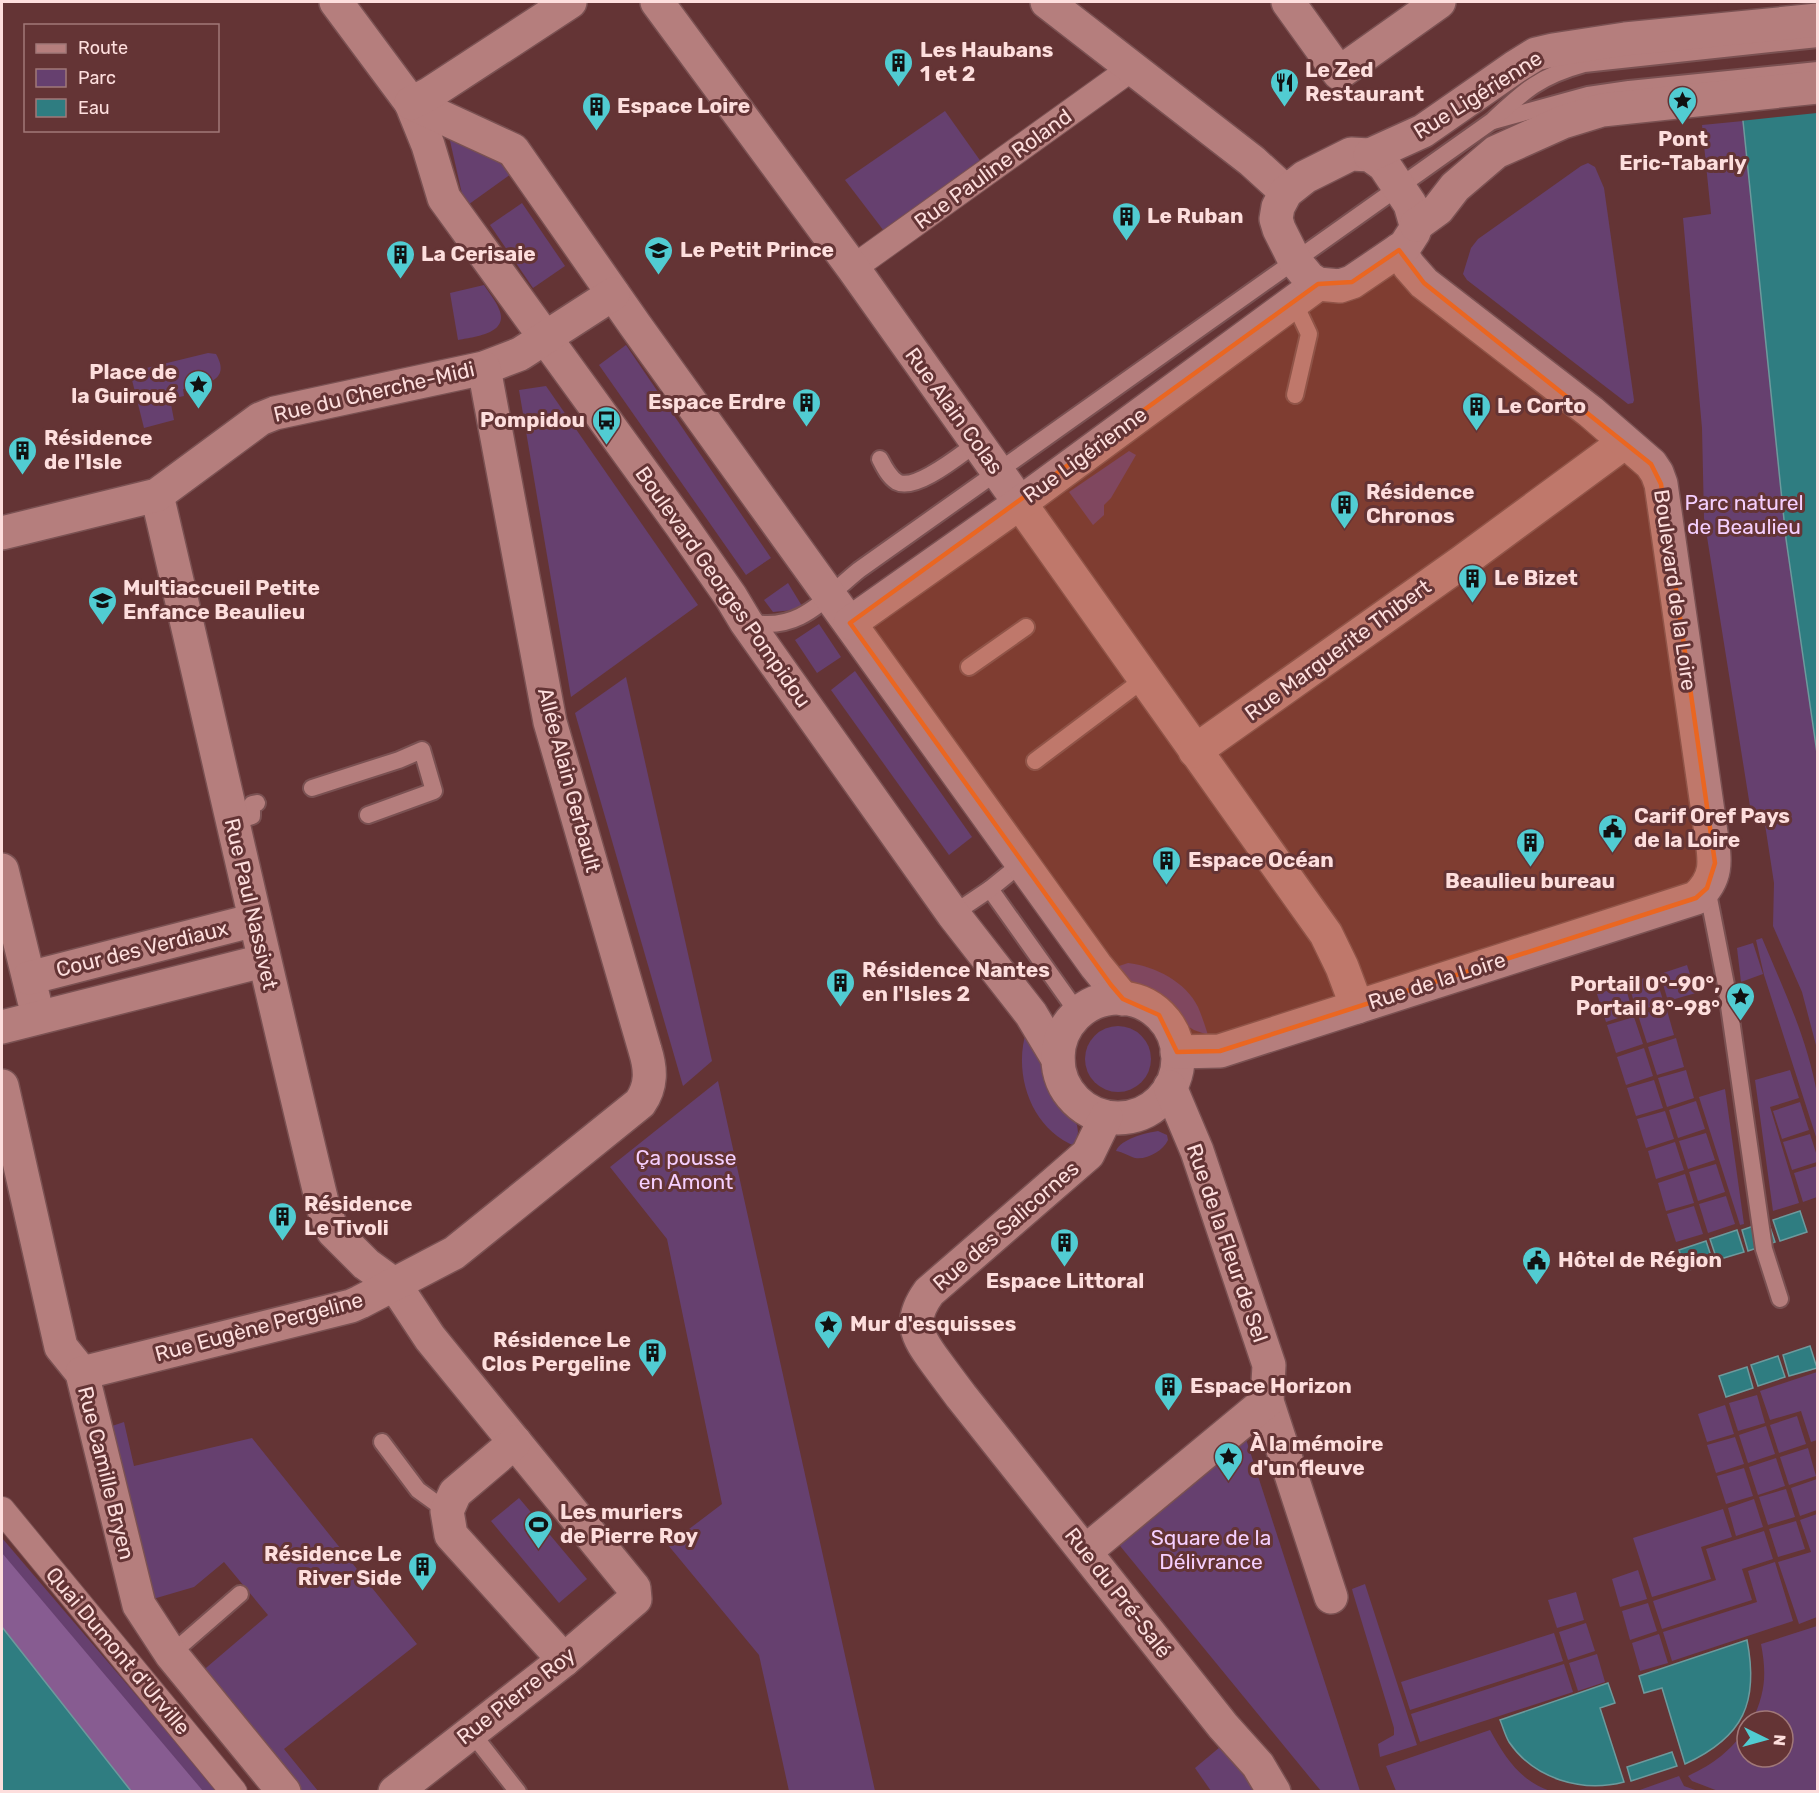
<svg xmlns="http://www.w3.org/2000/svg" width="1819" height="1793" font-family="Rubik,sans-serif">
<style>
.green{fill:#66406f}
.forest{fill:#875c91}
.water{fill:#2f7d81;stroke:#6d9a9d;stroke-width:1.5}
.pier{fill:#643435}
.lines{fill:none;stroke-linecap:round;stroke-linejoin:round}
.service-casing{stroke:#7a5152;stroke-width:20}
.pedestrian-casing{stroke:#7a5152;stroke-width:28}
.minor-casing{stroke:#7a5152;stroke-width:36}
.tertiary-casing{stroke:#7a5152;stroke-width:36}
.service{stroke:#b57e7d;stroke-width:16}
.pedestrian{stroke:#b57e7d;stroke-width:26}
.minor{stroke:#b57e7d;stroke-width:33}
.tertiary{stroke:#b57e7d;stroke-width:33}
.marked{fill:#ea6621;fill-opacity:0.2;stroke:#ea6621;stroke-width:4.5;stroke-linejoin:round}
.labels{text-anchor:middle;stroke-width:6;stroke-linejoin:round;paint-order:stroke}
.poi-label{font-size:21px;font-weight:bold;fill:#fddedd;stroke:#643435;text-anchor:start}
.street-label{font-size:21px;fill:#fddedd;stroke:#643435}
.park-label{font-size:21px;fill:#f5cffe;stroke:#643435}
</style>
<rect width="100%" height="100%" fill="#643435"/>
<g class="green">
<polygon points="945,111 984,166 887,235 845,180"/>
<polygon points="1743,121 1786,539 1817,753 1817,1049 1802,992 1773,926 1774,883 1764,818 1752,819 1704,518 1702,428 1683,218 1711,214 1702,125"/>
<polygon points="448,132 514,172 465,207"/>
<polygon points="1588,163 1595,167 1604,188 1634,400 1633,403 1628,404 1467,280 1463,274 1471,248 1478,239 1581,166"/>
<polygon points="522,203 565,266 533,288 490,225"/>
<path d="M484,285C489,293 496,301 499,309C510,334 473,337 458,340L450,293Z"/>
<polygon points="626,345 771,558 746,575 599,365"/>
<path d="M208,353L216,354C232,382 204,384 183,389L184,396L170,399L174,420L144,428L130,372Z"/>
<polygon points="546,386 698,605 571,697 519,390"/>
<polygon points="1129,451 1136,455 1111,498 1104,505 1104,515 1093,525 1069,492"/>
<polygon points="788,583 802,606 794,610 773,612 764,600"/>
<polygon points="819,624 841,657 817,673 795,640"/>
<polygon points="855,671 972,837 949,855 831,690"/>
<polygon points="626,677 712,1061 683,1086 575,713"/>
<path d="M1762,938C1783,988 1808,1040 1817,1094C1819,1109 1818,1125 1817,1140L1764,975L1756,940Z"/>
<polygon points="1753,943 1763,974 1741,982 1737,948"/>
<path d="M1128,963C1155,966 1186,982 1198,1007C1202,1016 1205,1026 1208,1035L1194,1030L1181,1022L1164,1004L1127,982L1116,967Z"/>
<polygon points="1687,965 1696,993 1668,1001 1660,974"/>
<polygon points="1655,975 1664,1003 1637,1011 1628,983"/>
<polygon points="1625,985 1633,1013 1606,1022 1597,994"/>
<polygon points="1666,1007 1674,1035 1647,1043 1638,1015"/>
<polygon points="1634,1017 1643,1044 1616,1053 1607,1025"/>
<circle cx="1118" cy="1059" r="33"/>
<path d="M1027,1029L1040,1053L1051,1087L1077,1125L1078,1132L1075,1146C1031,1129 1012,1073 1027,1029Z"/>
<polygon points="1676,1038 1684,1067 1657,1075 1648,1047"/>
<polygon points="1644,1048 1653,1076 1626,1085 1617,1057"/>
<polygon points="1686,1070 1694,1098 1667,1107 1658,1078"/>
<polygon points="1790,1070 1799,1098 1770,1107 1799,1203 1773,1211 1755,1080"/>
<polygon points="1654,1080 1663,1108 1636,1116 1627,1088"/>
<polygon points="718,1081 875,1791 789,1791 759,1655 668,1545 722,1504 667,1239 610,1167"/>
<polygon points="1725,1089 1744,1224 1740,1225 1699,1097"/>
<polygon points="1696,1101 1705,1129 1678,1138 1669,1110"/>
<polygon points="1800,1102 1809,1130 1782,1139 1773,1111"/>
<polygon points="1665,1111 1674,1139 1646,1148 1637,1119"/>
<path d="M1158,1131L1167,1135L1168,1140C1163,1151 1147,1160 1135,1158C1129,1156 1123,1152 1116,1151C1121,1139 1145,1133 1158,1131Z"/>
<polygon points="1706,1133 1715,1160 1688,1169 1679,1141"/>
<polygon points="1810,1134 1817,1156 1817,1162 1792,1170 1783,1142"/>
<polygon points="1675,1142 1684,1170 1656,1179 1648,1151"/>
<polygon points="1716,1164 1725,1192 1698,1201 1689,1172"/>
<polygon points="1817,1166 1817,1197 1803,1202 1794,1173"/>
<polygon points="1685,1174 1694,1203 1666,1211 1658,1183"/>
<polygon points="1726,1196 1735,1224 1708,1233 1699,1204"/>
<polygon points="1694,1206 1703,1234 1676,1242 1667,1214"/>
<polygon points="1817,1372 1817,1440 1811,1442 1801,1411 1770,1420 1760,1391"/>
<polygon points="1757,1395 1765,1423 1738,1431 1729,1403"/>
<polygon points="1725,1405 1734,1434 1707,1442 1698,1414"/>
<polygon points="1797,1416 1806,1444 1779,1453 1770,1425"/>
<polygon points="124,1422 134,1466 252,1438 417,1644 284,1749 318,1791 296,1791 200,1673 268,1615 224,1562 194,1587 153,1599 112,1426"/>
<polygon points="1766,1426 1775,1454 1748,1463 1739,1435"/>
<polygon points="1245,1436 1360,1791 1321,1791 1116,1541"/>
<polygon points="1735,1437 1744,1464 1716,1473 1707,1445"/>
<polygon points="1808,1448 1816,1476 1789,1485 1780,1457"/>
<polygon points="1776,1458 1785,1486 1758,1495 1749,1467"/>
<polygon points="1744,1468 1753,1496 1726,1504 1717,1476"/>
<polygon points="1817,1479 1817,1510 1800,1516 1791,1488"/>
<polygon points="1786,1489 1795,1517 1768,1525 1759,1497"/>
<polygon points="519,1498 587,1579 559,1603 491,1521"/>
<polygon points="1754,1499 1763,1527 1736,1536 1728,1508"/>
<polygon points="1723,1509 1732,1537 1701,1547 1711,1579 1652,1597 1633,1538"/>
<polygon points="1817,1514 1817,1617 1799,1624 1778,1562 1811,1552 1800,1520"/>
<polygon points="1796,1521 1805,1549 1778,1557 1769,1529"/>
<polygon points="1764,1531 1773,1559 1742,1569 1752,1600 1662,1629 1653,1601 1716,1580 1706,1549"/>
<polygon points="2,1538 218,1791 131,1791 2,1627"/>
<polygon points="1775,1562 1793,1621 1672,1661 1663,1632 1757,1602 1748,1571"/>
<polygon points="1638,1570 1647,1599 1620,1607 1612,1579"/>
<polygon points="1365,1584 1417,1745 1380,1757 1378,1744 1394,1735 1394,1728 1353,1593 1352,1589"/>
<polygon points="1576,1592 1584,1620 1557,1628 1548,1600"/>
<polygon points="1648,1603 1657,1631 1630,1640 1622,1611"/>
<polygon points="1586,1623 1595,1651 1568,1660 1559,1632"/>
<path d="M1817,1626V1791H1718L1692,1781L1688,1776C1715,1763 1729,1752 1747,1728V1757H1783V1721H1752C1765,1693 1767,1675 1761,1644Z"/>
<polygon points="1554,1633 1563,1661 1410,1710 1401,1682"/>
<polygon points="1659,1634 1668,1663 1640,1671 1632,1643"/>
<polygon points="1597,1654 1605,1682 1578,1691 1569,1663"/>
<polygon points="1564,1664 1573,1692 1420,1742 1411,1714"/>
<path d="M1490,1730C1505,1757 1519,1780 1550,1791H1396L1386,1766Z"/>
<polygon points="1220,1747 1257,1791 1211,1791 1195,1768"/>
<polygon points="1679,1776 1684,1786 1698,1791 1637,1791"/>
</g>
<polygon class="forest" points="2,1553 203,1791 131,1791 2,1627"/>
<g class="water">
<polygon points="1720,2 1817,2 1817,753 1786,539 1743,121"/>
<polygon points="1800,1211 1807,1232 1780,1241 1773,1220"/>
<polygon points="1768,1221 1775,1242 1748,1251 1742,1230"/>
<polygon points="1737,1230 1744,1252 1717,1260 1710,1239"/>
<polygon points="1706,1241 1713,1262 1686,1271 1679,1250"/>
<polygon points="1810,1346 1817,1368 1789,1376 1783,1355"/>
<polygon points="1778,1356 1785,1377 1758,1386 1751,1365"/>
<polygon points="1747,1367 1753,1388 1726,1397 1719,1376"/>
<polygon points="2,1627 131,1791 2,1791"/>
<path d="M1747,1640C1759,1702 1744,1737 1685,1764L1662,1688L1644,1693L1639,1676Z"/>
<path d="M1608,1683L1615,1703L1600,1708L1624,1782C1582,1793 1534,1779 1509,1742C1505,1735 1503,1727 1500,1720Z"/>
<polygon points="1672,1752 1677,1766 1631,1781 1627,1767"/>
</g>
<polygon class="pier" points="1717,2 1817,2 1817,113 1740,121"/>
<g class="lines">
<defs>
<g id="service">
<polyline points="1493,121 1588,95 1629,89 1818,70"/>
<polyline points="1294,302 1309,334 1295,395"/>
<path d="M880,459C884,467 889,477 897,482C916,492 961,454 977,443"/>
<path d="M749,622C800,633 823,599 859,570L1492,121C1525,90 1540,76 1584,64L1818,39"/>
<polyline points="969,667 1026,627"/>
<polyline points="1035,761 1144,679"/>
<polyline points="312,788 399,760 422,750 434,791 368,815"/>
<polyline points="233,822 252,816 252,804 257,803"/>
<polyline points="1707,888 1726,985 1764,1249 1780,1299"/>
<polyline points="990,889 1078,1013"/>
<polyline points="953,914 990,889 1022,863"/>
<polyline points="382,1442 418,1490 447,1511"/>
<polyline points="171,1654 240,1594"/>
<polyline points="471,1732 518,1792"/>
</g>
<g id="pedestrian">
<polyline points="853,268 1132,68"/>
<polyline points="2,1510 234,1792"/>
</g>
<g id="minor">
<polyline points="336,2 411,103 428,145 444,198 681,525 731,597 746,622 953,914 1031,1014 1058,1059"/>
<polyline points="657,2 853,268 1326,934 1342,967 1357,1007"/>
<polyline points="1288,2 1339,73 1439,2"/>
<polyline points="411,103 513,150 635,325 1022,863 1096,966 1123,999"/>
<polyline points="411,103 429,94 570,2"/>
<path d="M157,495C213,733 266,972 324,1210L333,1231L366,1264L395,1285L430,1338L634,1588L635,1599L564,1660L395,1792"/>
<polyline points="2,533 157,495 260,419 275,413 484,368 520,354 613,294"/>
<polyline points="850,623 1020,503 1318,284"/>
<polyline points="1195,751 1462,562 1625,442"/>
<polyline points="2,870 34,1000"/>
<polyline points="29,978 255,920"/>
<circle cx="1118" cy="1058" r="60"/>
<polyline points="2,1027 263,961"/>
<path d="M1177,1052L1220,1051L1696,898C1721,876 1714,856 1710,826L1661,484L1657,473L1651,464L1591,412L1424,283L1409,266L1399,250"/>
<polyline points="2,1086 61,1347 82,1373 139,1605 171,1654 284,1792"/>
<polyline points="1170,1087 1197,1151 1269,1365 1267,1401 1331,1597"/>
<path d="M1106,1117L1088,1154L929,1292C908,1321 916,1335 935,1361C943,1372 952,1384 961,1396L1223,1726L1258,1765L1274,1792"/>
<path d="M82,1373L351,1306L360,1302L454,1253L640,1103C652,1086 651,1069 645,1050L550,722L484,368"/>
<polyline points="515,1442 455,1493 447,1511 451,1535 564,1660"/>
<polyline points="1086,1551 1267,1401"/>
</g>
<g id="tertiary">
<polyline points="1047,2 1252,161 1286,192"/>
<polygon points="1351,154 1370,155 1384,165 1410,204 1416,225 1414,232 1405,246 1352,282 1340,286 1318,284 1309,278 1295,261 1279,229 1276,219 1278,207 1286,192 1305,177"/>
<polyline points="1370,155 1423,131 1515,67 1536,54 1553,50 1625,39 1818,20"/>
<polyline points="1416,225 1438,209 1455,187 1496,152 1563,122 1602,110 1818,87"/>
</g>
</defs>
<use href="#service" class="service-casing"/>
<use href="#pedestrian" class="pedestrian-casing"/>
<use href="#minor" class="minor-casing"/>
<use href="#tertiary" class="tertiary-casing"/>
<use href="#service" class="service"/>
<use href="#pedestrian" class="pedestrian"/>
<use href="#minor" class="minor"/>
<use href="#tertiary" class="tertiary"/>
</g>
<path class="marked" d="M1399,250L1424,283L1651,464L1661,484L1715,863L1707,888L1696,898L1220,1051L1177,1052L1159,1015L1123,999L1111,985L850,623L1318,284L1352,282Z"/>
<defs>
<symbol id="building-pin" viewBox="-11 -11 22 30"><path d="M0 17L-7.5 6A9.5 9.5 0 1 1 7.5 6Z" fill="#51ccd2" stroke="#643435"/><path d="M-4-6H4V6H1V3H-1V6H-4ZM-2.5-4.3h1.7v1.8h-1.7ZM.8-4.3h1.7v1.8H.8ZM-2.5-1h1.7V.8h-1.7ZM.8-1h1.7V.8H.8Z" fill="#111"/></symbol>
<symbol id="restaurant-pin" viewBox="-11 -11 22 30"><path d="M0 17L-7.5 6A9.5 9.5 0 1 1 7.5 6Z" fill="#51ccd2" stroke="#643435"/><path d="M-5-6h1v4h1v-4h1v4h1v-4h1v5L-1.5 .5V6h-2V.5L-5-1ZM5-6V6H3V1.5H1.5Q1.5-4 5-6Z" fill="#111"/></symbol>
<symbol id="sight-pin" viewBox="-11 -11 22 30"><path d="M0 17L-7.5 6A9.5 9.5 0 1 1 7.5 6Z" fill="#51ccd2" stroke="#643435"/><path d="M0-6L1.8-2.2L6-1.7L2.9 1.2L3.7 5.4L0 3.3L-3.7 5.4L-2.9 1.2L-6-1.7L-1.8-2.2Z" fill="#111"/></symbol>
<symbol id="school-pin" viewBox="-11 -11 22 30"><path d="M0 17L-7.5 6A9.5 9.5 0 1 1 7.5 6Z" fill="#51ccd2" stroke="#643435"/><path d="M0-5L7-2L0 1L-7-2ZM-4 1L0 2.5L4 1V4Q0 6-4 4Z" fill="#111"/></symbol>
<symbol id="bus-pin" viewBox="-11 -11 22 30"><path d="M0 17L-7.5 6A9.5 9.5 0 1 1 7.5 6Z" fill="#51ccd2" stroke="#643435"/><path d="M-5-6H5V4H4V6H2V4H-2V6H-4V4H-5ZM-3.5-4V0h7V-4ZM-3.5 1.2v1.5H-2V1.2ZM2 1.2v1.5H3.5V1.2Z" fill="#111"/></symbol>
<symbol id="civic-pin" viewBox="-11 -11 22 30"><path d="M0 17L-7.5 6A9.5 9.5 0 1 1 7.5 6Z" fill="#51ccd2" stroke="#643435"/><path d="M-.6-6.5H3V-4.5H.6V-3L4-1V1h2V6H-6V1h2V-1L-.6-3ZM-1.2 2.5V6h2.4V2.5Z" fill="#111"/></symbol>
<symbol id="stadium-pin" viewBox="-11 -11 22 30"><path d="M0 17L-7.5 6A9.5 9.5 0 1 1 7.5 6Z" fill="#51ccd2" stroke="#643435"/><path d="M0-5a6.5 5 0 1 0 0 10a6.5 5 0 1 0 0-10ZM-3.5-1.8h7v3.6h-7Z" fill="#111"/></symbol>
</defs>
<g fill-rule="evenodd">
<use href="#building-pin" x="882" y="46" width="33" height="45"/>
<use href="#restaurant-pin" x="1268" y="66" width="33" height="45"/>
<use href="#sight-pin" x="1666" y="84" width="33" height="45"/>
<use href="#building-pin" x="580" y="90" width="33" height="45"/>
<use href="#building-pin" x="1110" y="200" width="33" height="45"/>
<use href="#school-pin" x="642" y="234" width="33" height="45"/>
<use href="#building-pin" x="384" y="238" width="33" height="45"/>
<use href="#sight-pin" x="182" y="368" width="33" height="45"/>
<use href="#building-pin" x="790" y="386" width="33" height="45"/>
<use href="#building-pin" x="1460" y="390" width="33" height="45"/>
<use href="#bus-pin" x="590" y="404" width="33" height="45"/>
<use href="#building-pin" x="6" y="434" width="33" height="45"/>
<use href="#building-pin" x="1328" y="488" width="33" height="45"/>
<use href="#building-pin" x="1456" y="562" width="33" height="45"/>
<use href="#school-pin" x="86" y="584" width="33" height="45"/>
<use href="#civic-pin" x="1596" y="812" width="33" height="45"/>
<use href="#building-pin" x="1514" y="826" width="33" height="45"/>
<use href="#building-pin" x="1150" y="844" width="33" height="45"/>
<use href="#building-pin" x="824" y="966" width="33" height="45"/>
<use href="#sight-pin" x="1724" y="980" width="33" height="45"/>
<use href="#building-pin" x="266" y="1200" width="33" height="45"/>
<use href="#building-pin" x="1048" y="1226" width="33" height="45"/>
<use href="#civic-pin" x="1520" y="1244" width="33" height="45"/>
<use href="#sight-pin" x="812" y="1308" width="33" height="45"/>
<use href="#building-pin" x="636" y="1336" width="33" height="45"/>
<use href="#building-pin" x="1152" y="1370" width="33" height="45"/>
<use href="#sight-pin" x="1212" y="1440" width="33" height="45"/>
<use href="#stadium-pin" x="522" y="1508" width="33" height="45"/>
<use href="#building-pin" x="406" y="1550" width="33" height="45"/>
</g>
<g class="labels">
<g class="poi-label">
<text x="920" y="57">Les Haubans<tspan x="920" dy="24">1 et 2</tspan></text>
<text x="1305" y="77">Le Zed<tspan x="1305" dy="24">Restaurant</tspan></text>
<text x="617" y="113">Espace Loire</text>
<text x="1683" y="146" text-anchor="middle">Pont<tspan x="1683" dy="24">Eric-Tabarly</tspan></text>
<text x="1147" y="223">Le Ruban</text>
<text x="680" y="257">Le Petit Prince</text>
<text x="421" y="261">La Cerisaie</text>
<text x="177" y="379" text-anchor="end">Place de<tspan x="177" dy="24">la Guiroué</tspan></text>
<text x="786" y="409" text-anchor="end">Espace Erdre</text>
<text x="1497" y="413">Le Corto</text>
<text x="585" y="427" text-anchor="end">Pompidou</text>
<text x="44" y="445">Résidence<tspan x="44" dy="24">de l'Isle</tspan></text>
<text x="1366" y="499">Résidence<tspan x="1366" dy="24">Chronos</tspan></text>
<text x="1494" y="585">Le Bizet</text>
<text x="123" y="595">Multiaccueil Petite<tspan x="123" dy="24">Enfance Beaulieu</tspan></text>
<text x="1634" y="823">Carif Oref Pays<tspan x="1634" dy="24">de la Loire</tspan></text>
<text x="1188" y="867">Espace Océan</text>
<text x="1530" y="888" text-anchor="middle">Beaulieu bureau</text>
<text x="862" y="977">Résidence Nantes<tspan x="862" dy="24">en l'Isles 2</tspan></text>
<text x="1720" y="991" text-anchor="end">Portail 0°-90°,<tspan x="1720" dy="24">Portail 8°-98°</tspan></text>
<text x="304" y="1211">Résidence<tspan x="304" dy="24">Le Tivoli</tspan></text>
<text x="1558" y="1267">Hôtel de Région</text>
<text x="1065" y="1288" text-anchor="middle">Espace Littoral</text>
<text x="850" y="1331">Mur d'esquisses</text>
<text x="631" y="1347" text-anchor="end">Résidence Le<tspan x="631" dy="24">Clos Pergeline</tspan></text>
<text x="1190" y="1393">Espace Horizon</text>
<text x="1250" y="1451">À la mémoire<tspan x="1250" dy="24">d'un fleuve</tspan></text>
<text x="560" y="1519">Les muriers<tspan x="560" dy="24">de Pierre Roy</tspan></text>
<text x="402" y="1561" text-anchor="end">Résidence Le<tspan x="402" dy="24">River Side</tspan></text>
</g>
<g class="street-label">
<text transform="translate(1478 95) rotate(-32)" y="7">Rue Ligérienne</text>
<text transform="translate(993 169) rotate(-36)" y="7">Rue Pauline Roland</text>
<text transform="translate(374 392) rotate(-13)" y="7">Rue du Cherche-Midi</text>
<text transform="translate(954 411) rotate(54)" y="7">Rue Alain Colas</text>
<text transform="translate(1085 455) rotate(-36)" y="7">Rue Ligérienne</text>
<text transform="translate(723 587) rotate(55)" y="7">Boulevard Georges Pompidou</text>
<text transform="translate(1675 590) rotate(82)" y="7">Boulevard de la Loire</text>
<text transform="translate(1338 650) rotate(-36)" y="7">Rue Marguerite Thibert</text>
<text transform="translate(569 780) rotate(75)" y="7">Allée Alain Gerbault</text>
<text transform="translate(251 904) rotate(77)" y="7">Rue Paul Nassivet</text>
<text transform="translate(142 949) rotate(-14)" y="7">Cour des Verdiaux</text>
<text transform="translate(1437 981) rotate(-18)" y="7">Rue de la Loire</text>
<text transform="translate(1006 1226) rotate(-41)" y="7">Rue des Salicornes</text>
<text transform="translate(1227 1243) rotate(71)" y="7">Rue de la Fleur de Sel</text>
<text transform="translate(259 1327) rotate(-15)" y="7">Rue Eugène Pergeline</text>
<text transform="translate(106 1473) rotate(76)" y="7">Rue Camille Bryen</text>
<text transform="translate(1118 1593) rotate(52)" y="7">Rue du Pré-Salé</text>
<text transform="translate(118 1651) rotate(50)" y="7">Quai Dumont d'Urville</text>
<text transform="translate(516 1696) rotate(-38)" y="7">Rue Pierre Roy</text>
</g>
<g class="park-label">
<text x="1744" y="510">Parc naturel<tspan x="1744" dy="24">de Beaulieu</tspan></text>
<text x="686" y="1165">Ça pousse<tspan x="686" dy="24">en Amont</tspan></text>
<text x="1211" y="1545">Square de la<tspan x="1211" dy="24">Délivrance</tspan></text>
</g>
</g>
<rect width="1819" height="1793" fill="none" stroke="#fddedd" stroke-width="6"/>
<rect x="24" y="24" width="195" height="108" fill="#643435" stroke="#a17878" stroke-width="1.5"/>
<rect x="36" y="44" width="30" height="9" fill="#b57e7d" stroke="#a17878" stroke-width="1.5"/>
<text x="78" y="54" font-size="18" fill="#fddedd">Route</text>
<rect x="36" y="69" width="30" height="18" fill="#66406f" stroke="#a17878" stroke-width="1.5"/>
<text x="78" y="84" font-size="18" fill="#fddedd">Parc</text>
<rect x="36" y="99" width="30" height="18" fill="#2f7d81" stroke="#a17878" stroke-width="1.5"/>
<text x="78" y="114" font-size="18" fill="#fddedd">Eau</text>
<g transform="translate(1765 1739) rotate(95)"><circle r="28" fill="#643435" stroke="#a17878" stroke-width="1.5"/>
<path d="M0-4.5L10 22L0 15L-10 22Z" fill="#51ccd2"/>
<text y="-9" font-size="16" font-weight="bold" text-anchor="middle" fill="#fddedd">N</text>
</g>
</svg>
